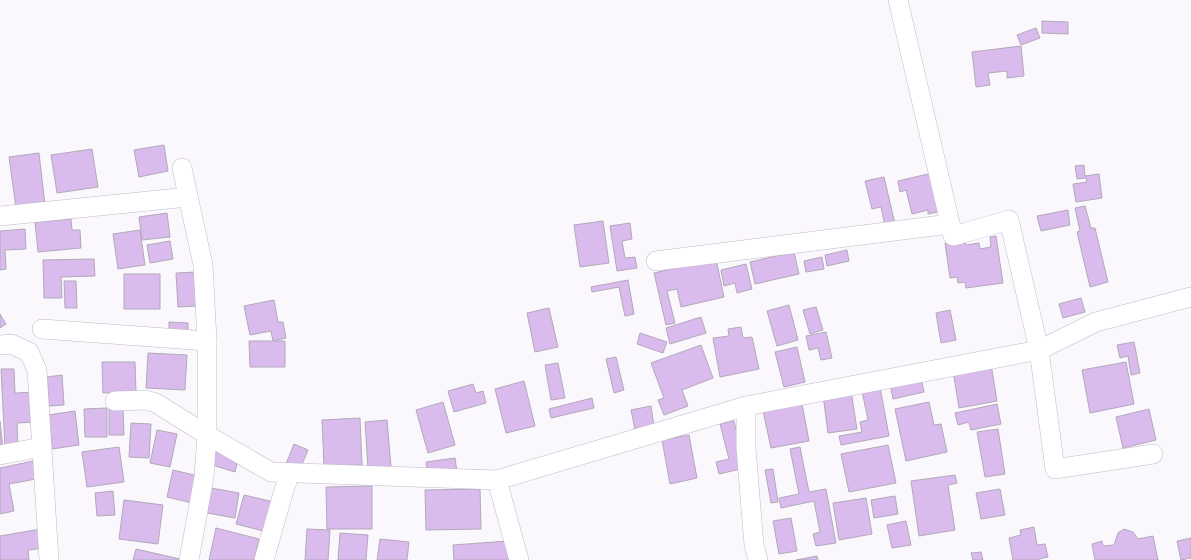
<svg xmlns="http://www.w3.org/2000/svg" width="1191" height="560" font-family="'Space Grotesk',sans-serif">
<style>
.building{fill:#dabbee;stroke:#b2a9b8}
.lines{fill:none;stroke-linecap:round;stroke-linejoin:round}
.minor-casing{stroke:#c2b9c8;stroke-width:20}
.minor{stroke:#fff;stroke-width:19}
</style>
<rect width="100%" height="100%" fill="#faf7fd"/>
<g class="building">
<polygon points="1042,21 1068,22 1068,34 1042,33"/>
<polygon points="1036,28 1040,38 1021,45 1017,35"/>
<polygon points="1021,46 1024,76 1007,78 1007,71 988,73 990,85 976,87 972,52"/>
<polygon points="164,145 168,171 139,177 134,150"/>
<polygon points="92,149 98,187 57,193 51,155"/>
<polygon points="39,153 45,205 16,208 9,157"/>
<polygon points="1084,165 1085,176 1099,174 1102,198 1076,202 1073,184 1087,182 1086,178 1077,179 1075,166"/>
<polygon points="932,173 942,211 928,214 928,210 912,214 906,190 900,192 898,181"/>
<polygon points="884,177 895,224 885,226 881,207 872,209 865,181"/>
<polygon points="1085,206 1091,228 1095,228 1108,282 1090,287 1077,232 1080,231 1075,208"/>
<polygon points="1068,210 1070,225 1041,231 1037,216"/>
<polygon points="167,213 170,237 142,240 139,217"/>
<polygon points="71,219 72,230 80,230 81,248 38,252 35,222"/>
<polygon points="603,221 609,263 580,267 574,225"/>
<polygon points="630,223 632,239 622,241 625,258 635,257 637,268 617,271 610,226"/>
<polygon points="25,229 26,249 5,250 6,269 0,270 0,231"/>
<polygon points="140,230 145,265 118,269 113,234"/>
<polygon points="996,236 1003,283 966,288 965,282 958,283 957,277 950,278 945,243 965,240 966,245 979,243 980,249 991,247 990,237"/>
<polygon points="170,241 173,259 150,263 147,245"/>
<polygon points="847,250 849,261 827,266 825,255"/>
<polygon points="794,252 799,274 755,284 750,262"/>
<polygon points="822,257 824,269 806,272 804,261"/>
<polygon points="94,259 95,276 61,277 62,298 44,298 43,260"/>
<polygon points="716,259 724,297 681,307 677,289 667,291 675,323 666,325 654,273"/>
<polygon points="746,264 752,289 737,293 735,283 724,286 721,270"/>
<polygon points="196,272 198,306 178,307 176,273"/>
<rect x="124" y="274" width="36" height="35"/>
<polygon points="628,280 634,314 625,316 619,287 592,292 591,287"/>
<polygon points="64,281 76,281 77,308 65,308"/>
<polygon points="1081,298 1085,312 1063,318 1059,304"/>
<polygon points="274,300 278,322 283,322 286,338 273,341 271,331 250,335 244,306"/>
<polygon points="789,305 798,340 777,346 767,311"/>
<polygon points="816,307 823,330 810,334 803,310"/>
<polygon points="549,308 558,347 535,352 527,313"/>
<polygon points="950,310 956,340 941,343 936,313"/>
<polygon points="0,314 6,324 0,328"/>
<polygon points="701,317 706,333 670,344 666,328"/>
<polygon points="169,322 188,323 188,334 169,333"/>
<polygon points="741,327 743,338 752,337 759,369 720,377 713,338 729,336 728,329"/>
<polygon points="826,332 832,358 821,360 818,348 809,350 806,336"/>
<polygon points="640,333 667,342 663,353 637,344"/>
<polygon points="249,341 285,341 285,367 250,367"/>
<polygon points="1134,342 1140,373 1131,375 1128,356 1120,358 1117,345"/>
<polygon points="701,345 713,378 682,390 688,406 664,415 658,400 664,398 651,363"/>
<polygon points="797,347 805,382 784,387 775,352"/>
<polygon points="148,353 187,355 185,390 146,388"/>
<polygon points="616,357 624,390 614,393 606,359"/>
<polygon points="102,362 135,362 136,392 103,393"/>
<polygon points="1126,362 1134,404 1090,413 1082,370"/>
<polygon points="558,363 565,398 551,400 545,365"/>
<polygon points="991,364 997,401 959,408 953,371"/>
<polygon points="1,369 14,369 15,393 35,392 36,422 17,423 18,447 5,448"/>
<polygon points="62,375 64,405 49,406 47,377"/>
<polygon points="921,378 924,392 893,399 890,384"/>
<polygon points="524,381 535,426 506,433 495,389"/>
<polygon points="473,384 476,393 483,391 486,403 454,412 448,391"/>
<polygon points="880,387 889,436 841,445 839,436 862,432 860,422 868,420 862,391"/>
<polygon points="851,391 857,429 828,433 823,395"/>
<polygon points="592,398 594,408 551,418 549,409"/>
<polygon points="801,398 809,441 771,448 762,406"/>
<polygon points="443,402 455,445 428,453 416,410"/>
<polygon points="929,402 934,425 941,424 947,452 906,461 895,409"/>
<polygon points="997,404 1001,424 971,430 969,422 958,425 955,413"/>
<polygon points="651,406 654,426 635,430 631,410"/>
<polygon points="107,408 107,437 85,437 84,409"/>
<polygon points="109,409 123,409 124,435 109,435"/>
<polygon points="1149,409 1156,440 1123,448 1116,417"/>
<polygon points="75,411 79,445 52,449 48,415"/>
<polygon points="360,418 362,465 324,466 322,420"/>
<polygon points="387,420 391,467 368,468 365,422"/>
<polygon points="0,421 3,449 0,450"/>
<polygon points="734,421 745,468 719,474 716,462 729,459 720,424"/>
<polygon points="131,423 151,424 149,458 129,457"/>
<polygon points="998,429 1005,474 985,477 977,432"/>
<polygon points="157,430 177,434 170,467 150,463"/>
<polygon points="689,435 697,478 670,484 662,440"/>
<polygon points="294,444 308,450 300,469 286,464"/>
<polygon points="888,445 896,483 849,492 841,454"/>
<polygon points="119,447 124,482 87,487 82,452"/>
<polygon points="800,447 809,492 826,489 836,543 816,546 813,534 820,532 814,501 781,508 779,498 799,494 790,449"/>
<polygon points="215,452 238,459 235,472 212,465"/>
<polygon points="455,458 457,472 428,477 426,462"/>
<polygon points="33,461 36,479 9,484 14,511 0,514 0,468"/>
<polygon points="773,469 778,502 771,503 765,470"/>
<polygon points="173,470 198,476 192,503 167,497"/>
<polygon points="955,475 957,483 948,485 955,530 919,536 911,481"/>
<polygon points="372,486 372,529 327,529 326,487"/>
<polygon points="211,488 239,493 235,518 207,513"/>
<polygon points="480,489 481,529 426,530 425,490"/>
<polygon points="1000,489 1005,515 981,519 976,493"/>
<polygon points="113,491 115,515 97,516 95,493"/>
<polygon points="244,495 274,502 267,532 236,524"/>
<polygon points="895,496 898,514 874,518 871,500"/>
<polygon points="866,498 872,534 839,540 833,503"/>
<polygon points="124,500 163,505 158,544 119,539"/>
<polygon points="791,518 797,551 779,554 773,521"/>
<polygon points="906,521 911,545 892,548 887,525"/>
<polygon points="1034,527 1037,545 1045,544 1048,557 1039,559 1039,560 1013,560 1009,538 1021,535 1020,530"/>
<polygon points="216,528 259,539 254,560 209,560"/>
<polygon points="41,529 44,548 28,550 29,560 0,560 0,536"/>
<polygon points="307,529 330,530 328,560 305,560"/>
<polygon points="1124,529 1133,532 1138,539 1153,536 1158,560 1095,560 1092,544 1102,541 1103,546 1114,545 1118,533"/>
<polygon points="340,533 368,535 366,560 338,560"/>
<polygon points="1191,538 1191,558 1181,560 1177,541"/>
<polygon points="380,539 409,542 407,560 377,560"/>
<polygon points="508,541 509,560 454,560 453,545"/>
<polygon points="136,549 180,559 180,560 133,560"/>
<polygon points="981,552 983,560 973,560 971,553"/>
<polygon points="817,556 818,560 796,560"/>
</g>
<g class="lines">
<defs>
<g id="minor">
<polyline points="898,0 953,236 1009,220 1039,350 1055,469 1153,454"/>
<polyline points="182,168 203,265 207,341 207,435 204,477 189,560"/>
<polyline points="0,216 188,197"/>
<polyline points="656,261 950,224"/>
<polyline points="42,329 207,341"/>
<polyline points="0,345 11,344 29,352 37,370 49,560"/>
<polyline points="115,401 146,400 156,403 207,435 271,472 497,480 519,560"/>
<polyline points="0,455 42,447"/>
<polyline points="497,480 746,406"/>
<polyline points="264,560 284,490 290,473"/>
<polyline points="758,560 754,545 746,448 746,406 1039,350 1096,322 1191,297"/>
</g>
</defs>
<use href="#minor" class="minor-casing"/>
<use href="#minor" class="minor"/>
</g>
</svg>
